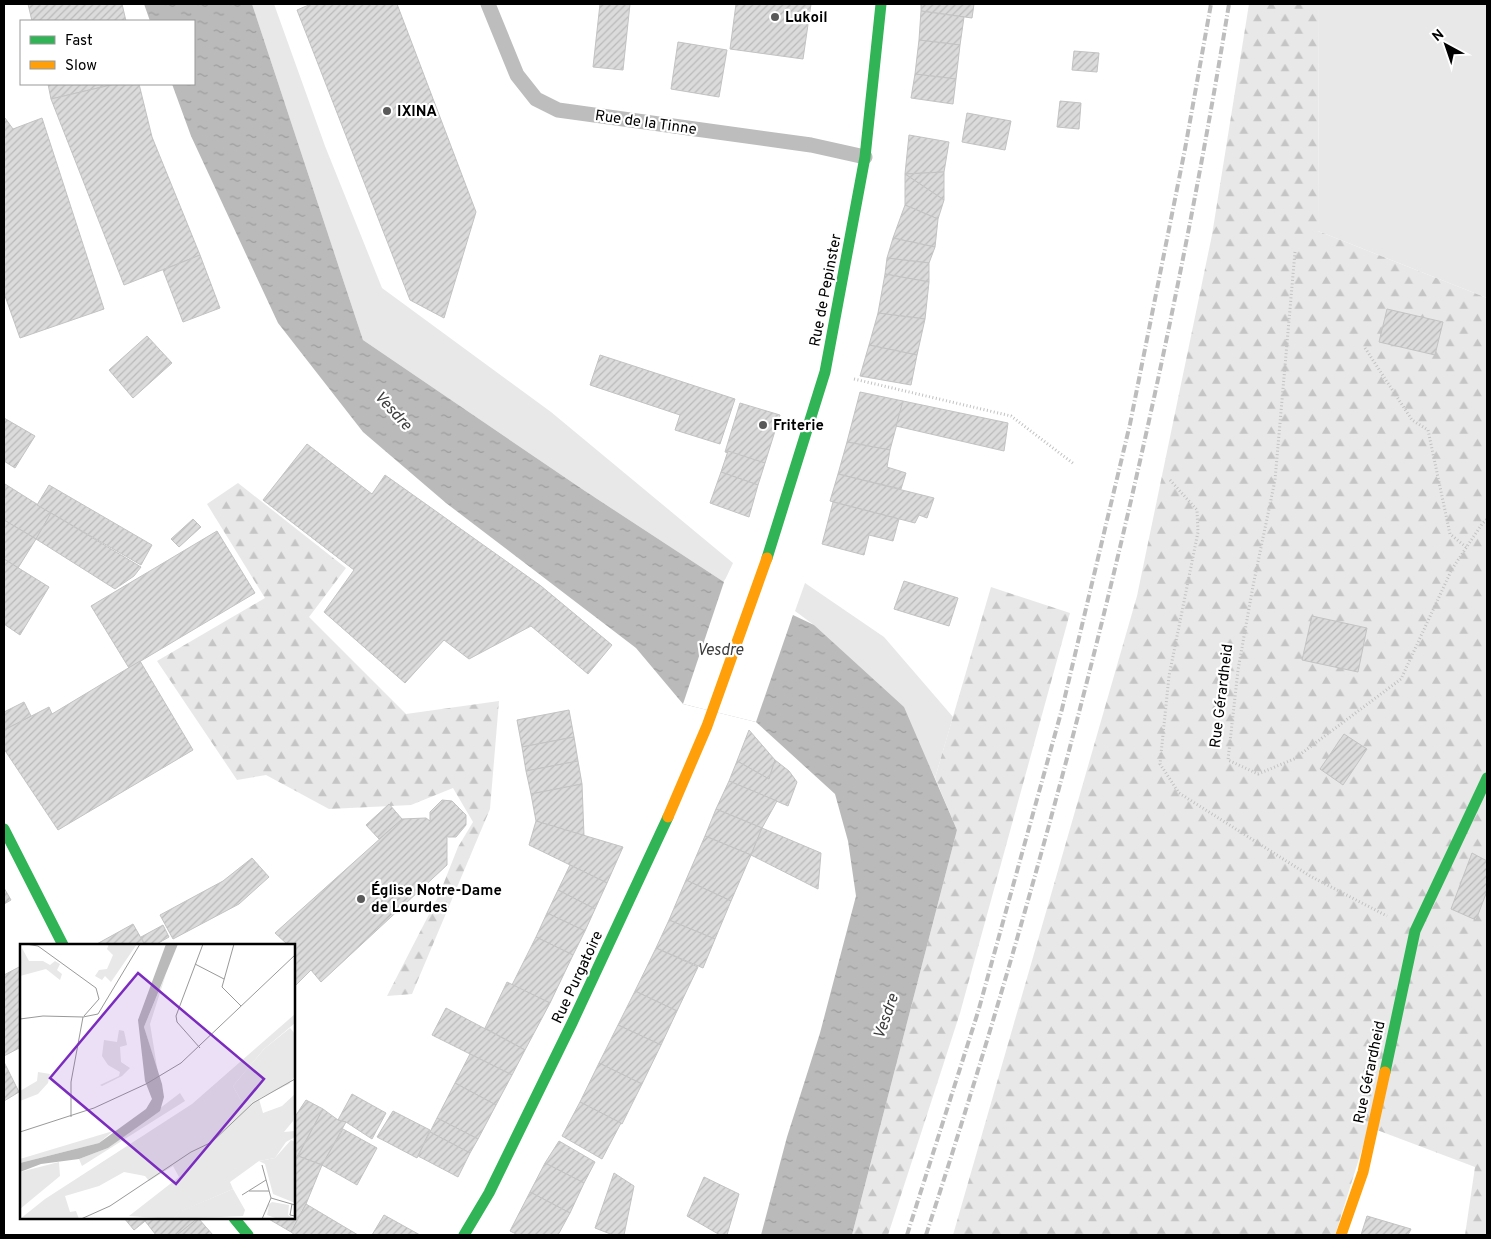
<svg xmlns="http://www.w3.org/2000/svg" width="1491" height="1239" font-family="Overpass,sans-serif">
<style>
.grass{fill:#e8e8e8}
.forest{fill:url(#forest-firs)}
.water{fill:url(#water-ripples)}
.pier{fill:#fff}
.building{fill:url(#building-hatch);stroke:#c3c3c3}
.lines{fill:none;stroke-linecap:round;stroke-linejoin:round}
.path{stroke:#c2c2c2;stroke-width:3;stroke-dasharray:1 2.5;stroke-linecap:butt}
.lane{stroke:#bdbdbd;stroke-width:15}
.fast{stroke:#30b455;stroke-width:11}
.slow{stroke:#ff9f0a;stroke-width:11}
.rail{stroke:#bdbdbd;stroke-width:4;stroke-dasharray:8 2.5 1 2.5;stroke-linecap:butt}
.poi-dot{fill:#595959;stroke:#fff;stroke-width:2}
.labels{text-anchor:middle;stroke-width:4.5;stroke-linejoin:round;paint-order:stroke}
.poi-label{font-size:15px;font-weight:bold;fill:#000;stroke:#fff;text-anchor:start}
.street-label{font-size:15px;fill:#000;stroke:#fff}
.water-label{font-size:16px;font-style:italic;fill:#3d3d3d;stroke:#fff}
.inset-road{fill:none;stroke:#999;stroke-width:1}
.view{fill:#7b2cbf;fill-opacity:0.15;stroke:#7b2cbf;stroke-width:2.5}
.inset-edge{fill:none;stroke:#000;stroke-width:2.5}
</style>
<defs>
<pattern id="forest-firs" width="22" height="20" patternUnits="userSpaceOnUse" patternTransform="scale(1.25)"><rect width="22" height="20" fill="#e8e8e8"/><path d="M5 1l3.5 6h-7zM16 11l3.5 6h-7z" fill="#c5c5c5"/></pattern>
<pattern id="water-ripples" width="26" height="14" patternUnits="userSpaceOnUse" patternTransform="scale(1.25)"><rect width="26" height="14" fill="#bababa"/><path d="M2 4q2-2 4 0t4 0M15 11q2-2 4 0t4 0" fill="none" stroke="#9e9e9e"/></pattern>
<pattern id="building-hatch" width="6" height="6" patternUnits="userSpaceOnUse" patternTransform="scale(1.25)"><rect width="6" height="6" fill="#dbdbdb"/><path d="M-1 1l2-2M0 6l6-6M5 7l2-2" fill="none" stroke="#bababa"/></pattern>
</defs>
<rect width="100%" height="100%" fill="#fff"/>
<g class="grass">
<polygon points="252,4 274,4 325,146 382,288 551,412 733,563 724,582 585,491 363,340"/>
<polygon points="1319,4 1487,4 1487,298 1318,231"/>
<polygon points="805,583 884,637 953,717 935,778 921,749 814,625 795,611"/>
</g>
<g class="forest">
<polygon points="1249,4 1319,4 1318,231 1487,298 1487,1235 1465,1235 1475,1167 1369,1127 1335,1235 953,1235 1137,596 1212,235"/>
<polygon points="238,483 346,568 309,617 406,714 499,701 490,809 412,994 387,996 439,895 458,847 473,822 453,788 411,805 329,809 266,775 237,780 157,661 265,598 207,504"/>
<polygon points="991,587 1070,613 960,1013 888,1235 852,1235 957,830 935,778"/>
</g>
<polygon class="water" points="144,4 252,4 363,340 585,491 724,582 814,625 904,707 957,830 852,1235 761,1235 787,1137 820,1033 856,896 848,841 835,794 756,722 683,704 636,648 446,503 363,432 278,323 191,136 172,84 194,84 194,21 150,21"/>
<polygon class="pier" points="725,579 794,612 756,722 683,704"/>
<g class="building">
<polygon points="28,4 122,4 126,21 32,21"/>
<polygon points="311,4 397,4 476,212 444,318 410,300 297,10"/>
<polygon points="600,4 630,4 623,70 593,67"/>
<polygon points="736,4 811,4 803,59 730,49"/>
<polygon points="921,4 974,4 972,18 921,11"/>
<polygon points="921,11 964,17 960,45 919,40"/>
<polygon points="919,40 960,45 956,79 915,74"/>
<polygon points="678,42 727,50 719,97 671,89"/>
<polygon points="1074,51 1099,53 1097,72 1072,70"/>
<polygon points="915,74 956,79 953,104 911,98"/>
<polygon points="48,84 115,84 51,99"/>
<polygon points="115,84 139,84 152,137 200,255 124,285 51,99"/>
<polygon points="1060,101 1081,103 1079,129 1057,127"/>
<polygon points="967,113 1011,121 1005,150 962,142"/>
<polygon points="4,118 5,118 13,129 42,118 104,309 20,338 4,293"/>
<polygon points="909,135 949,142 944,172 905,174"/>
<polygon points="944,172 944,200 905,174"/>
<polygon points="905,174 944,200 938,219 905,205"/>
<polygon points="905,205 938,219 935,247 893,238"/>
<polygon points="893,238 935,247 929,263 887,258"/>
<polygon points="200,255 220,308 183,322 163,270"/>
<polygon points="887,258 929,263 929,282 885,274"/>
<polygon points="885,274 929,282 925,319 878,313"/>
<polygon points="1387,309 1443,322 1435,355 1379,342"/>
<polygon points="878,313 925,319 917,355 869,345"/>
<polygon points="147,336 172,363 133,398 109,370"/>
<polygon points="869,345 917,355 911,385 860,376"/>
<polygon points="600,355 735,399 720,444 675,430 680,415 590,385"/>
<polygon points="860,392 903,401 890,450 847,442"/>
<polygon points="903,401 1008,423 1004,451 896,426"/>
<polygon points="740,403 780,415 765,463 725,452"/>
<polygon points="4,418 35,436 15,468 4,461"/>
<polygon points="847,442 890,450 887,467 906,473 901,489 838,474"/>
<polygon points="307,444 372,494 385,475 541,586 612,645 588,674 531,626 469,659 444,640 405,683 324,612 354,570 263,500"/>
<polygon points="728,451 765,463 758,485 721,472"/>
<polygon points="721,472 758,485 749,517 710,503"/>
<polygon points="838,474 934,498 927,518 919,515 915,523 830,501"/>
<polygon points="5,484 51,513 36,539 4,520"/>
<polygon points="49,485 152,545 141,565 37,505"/>
<polygon points="833,502 899,519 893,541 869,535 864,555 822,544"/>
<polygon points="51,513 141,567 134,576 115,589 36,539"/>
<polygon points="193,519 201,527 179,547 171,539"/>
<polygon points="4,520 36,539 18,568 4,559"/>
<polygon points="217,531 255,593 129,668 91,606"/>
<polygon points="4,559 49,587 20,635 4,624"/>
<polygon points="904,581 958,598 949,626 894,609"/>
<polygon points="1312,616 1367,628 1358,672 1302,660"/>
<polygon points="140,661 193,750 58,830 4,749 4,730 49,707 52,714"/>
<polygon points="24,702 31,716 4,730 4,712"/>
<polygon points="569,710 574,737 522,747 517,720"/>
<polygon points="749,730 775,760 769,779 737,761"/>
<polygon points="1344,734 1367,749 1343,785 1320,769"/>
<polygon points="574,737 578,761 526,771 522,747"/>
<polygon points="775,760 789,771 797,782 788,806 729,781 737,761 769,779"/>
<polygon points="578,761 582,784 531,794 526,771"/>
<polygon points="729,781 777,801 762,828 716,809"/>
<polygon points="582,784 584,836 536,821 531,794"/>
<polygon points="442,800 452,801 466,815 466,825 456,837 445,837 447,838 447,865 321,982 311,970 294,987 294,945 287,945 287,944 275,933 402,819 426,818 430,821 430,812"/>
<polygon points="389,804 402,819 379,839 366,825"/>
<polygon points="716,809 762,828 751,855 705,836"/>
<polygon points="536,821 623,847 607,883 529,845"/>
<polygon points="762,828 821,853 818,889 751,855"/>
<polygon points="705,836 751,855 731,901 686,880"/>
<polygon points="1472,853 1487,861 1487,891 1476,920 1451,909"/>
<polygon points="252,858 269,877 239,904 173,939 160,915 223,881"/>
<polygon points="570,865 607,883 595,909 558,890"/>
<polygon points="686,880 731,901 715,939 669,920"/>
<polygon points="4,888 11,900 4,904"/>
<polygon points="558,890 595,909 585,931 547,913"/>
<polygon points="547,913 585,931 573,955 536,937"/>
<polygon points="669,920 715,939 703,968 656,948"/>
<polygon points="133,924 145,945 95,945"/>
<polygon points="163,925 169,937 155,945 145,945 141,937"/>
<polygon points="536,937 573,955 550,1003 512,985"/>
<polygon points="656,948 698,967 677,1011 635,991"/>
<polygon points="21,966 21,1047 4,1056 4,975"/>
<polygon points="507,982 550,1003 525,1050 485,1028"/>
<polygon points="635,991 677,1011 661,1045 618,1025"/>
<polygon points="446,1008 525,1050 512,1075 432,1035"/>
<polygon points="618,1025 661,1045 642,1084 599,1063"/>
<polygon points="470,1054 512,1075 496,1105 455,1083"/>
<polygon points="4,1062 19,1092 4,1101"/>
<polygon points="599,1063 642,1084 622,1124 580,1102"/>
<polygon points="455,1083 496,1105 478,1139 437,1118"/>
<polygon points="352,1094 386,1113 372,1139 346,1122 338,1120"/>
<polygon points="306,1100 323,1109 294,1162 294,1118"/>
<polygon points="580,1102 621,1123 602,1159 562,1136"/>
<polygon points="323,1109 338,1120 346,1122 322,1165 298,1156"/>
<polygon points="393,1111 430,1130 417,1158 377,1137"/>
<polygon points="437,1118 478,1139 470,1153 430,1132"/>
<polygon points="343,1129 377,1148 357,1185 322,1165"/>
<polygon points="430,1132 470,1153 458,1177 418,1156"/>
<polygon points="559,1141 595,1162 584,1183 545,1163"/>
<polygon points="298,1156 322,1165 306,1204 291,1232 267,1218 294,1218 294,1162"/>
<polygon points="545,1163 584,1183 570,1213 530,1192"/>
<polygon points="614,1173 634,1186 624,1235 613,1235 595,1228"/>
<polygon points="704,1177 739,1194 727,1235 720,1235 687,1216"/>
<polygon points="530,1192 570,1213 558,1235 518,1235 510,1231"/>
<polygon points="306,1204 358,1235 295,1235 291,1232"/>
<polygon points="384,1215 420,1235 372,1235"/>
<polygon points="1367,1216 1411,1229 1408,1235 1361,1235"/>
<polygon points="124,1218 149,1218 134,1230"/>
<polygon points="149,1218 198,1218 177,1235 156,1235 145,1221"/>
<polygon points="198,1218 213,1235 177,1235"/>
</g>
<g class="lines">
<g class="path">
<polyline points="1295,252 1275,480 1253,586 1238,670 1228,760 1258,774 1294,759 1401,679 1452,569 1482,524 1487,519"/>
<polyline points="1365,348 1412,420 1428,430 1450,534 1466,547"/>
<polyline points="854,379 1011,416 1074,464"/>
<polyline points="1170,480 1197,510 1198,532 1169,676 1160,764 1179,793 1310,876 1387,916"/>
</g>
<polyline class="lane" points="488,4 517,75 536,99 558,110 811,145 865,157"/>
<g class="fast">
<polyline points="767,558 825,372 865,157 881,4"/>
<polyline points="4,829 63,945"/>
<polyline points="1385,1072 1415,931 1487,778"/>
<polyline points="234,1218 248,1235"/>
<polyline points="464,1235 489,1193 572,1023 668,817"/>
</g>
<g class="slow">
<polyline points="668,817 707,726 767,558"/>
<polyline points="1341,1235 1363,1172 1385,1072"/>
</g>
<g class="rail">
<polyline points="907,1235 978,1012 1062,709 1130,424 1185,149 1211,4"/>
<path d="M926,1235C1057,833 1161,421 1229,4"/>
</g>
</g>
<g class="poi-dot">
<circle cx="775" cy="17" r="5"/>
<circle cx="387" cy="111" r="5"/>
<circle cx="763" cy="425" r="5"/>
<circle cx="361" cy="899" r="5"/>
</g>
<g class="labels">
<g class="poi-label">
<text x="785" y="22">Lukoil</text>
<text x="397" y="116">IXINA</text>
<text x="773" y="430">Friterie</text>
<text x="371" y="895">Église Notre-Dame<tspan x="371" dy="17">de Lourdes</tspan></text>
</g>
<g class="street-label">
<text transform="translate(646 122) rotate(8)" y="5">Rue de la Tinne</text>
<text transform="translate(825 290) rotate(-79)" y="5">Rue de Pepinster</text>
<text transform="translate(1221 696) rotate(-83)" y="5">Rue Gérardheid</text>
<text transform="translate(577 977) rotate(-65)" y="5">Rue Purgatoire</text>
<text transform="translate(1369 1072) rotate(-78)" y="5">Rue Gérardheid</text>
</g>
<g class="water-label">
<text transform="translate(394 410) rotate(47)" y="6">Vesdre</text>
<text x="720" y="655">Vesdre</text>
<text transform="translate(885 1016) rotate(-71)" y="6">Vesdre</text>
</g>
</g>
<g transform="translate(20 944)">
<rect width="275" height="275" fill="#fff"/>
<path d="M146,30L130,80L138,129L124,83ZM270,84L275,90V132L269,140L224,162L213,142L244,105ZM18,128L30,130L28,139L18,150L0,157V147L17,137ZM271,196L275,198V259L253,250L245,220L239,217L255,214ZM213,245L225,266L223,272L153,275L161,267ZM252,258L269,261L268,271L275,275H258L247,271L249,262L245,270L248,261Z" fill="#e8e8e8"/>
<path d="M89,0H117L91,38L85,32L82,36L75,32L79,26L87,25L93,11L87,5ZM2,4L9,17H23L30,21L35,17L40,20L37,26L42,30L40,36L26,25L0,32ZM275,70V79L244,105L213,142L224,162L239,155L243,169L262,162L275,150L273,177L264,188L275,187V193L266,198L255,214L239,217L210,238L213,245L162,267L153,275L109,272L159,233L153,222L129,237L125,232L104,228L79,242L45,252L50,268L56,267L59,275H0L25,255L172,160ZM99,86L104,87L107,101L100,103L101,118L110,124L102,132L82,142L80,141L99,132L100,128L88,121L82,112L84,96L97,98ZM160,149L165,157L62,222L59,215L88,204ZM93,187L79,199L0,219V215ZM39,218L40,232L0,265V228Z" fill="#e8e8e8"/>
<path d="M146,0H158L124,83L142,140L144,153L140,167L88,204L59,215L21,220L0,228V219L79,199L126,165L132,155L125,137L118,76Z" fill="#bababa"/>
<path class="inset-road" d="M6,0L18,2L76,44L79,55L64,72M214,0L202,43L221,62M175,20L204,35M0,75L23,72L63,73L78,70L120,0M0,99V119M180,104L157,78L156,72L183,0M51,173V138L63,73M0,188L74,164L126,140L161,119L275,11M242,221L251,254L242,275M229,247H249M222,251L246,236M251,254L275,261M272,260L270,271L275,272M61,275L90,262L171,208L192,198L233,159L275,135"/>
<path class="view" d="M118,29L244,135L156,240L30,134Z"/>
<rect width="275" height="275" class="inset-edge"/>
</g>
<rect width="1491" height="1239" fill="none" stroke="#000000" stroke-width="10"/>
<rect x="20" y="20" width="175" height="65" fill="#ffffff" stroke="#999999"/>
<rect x="30" y="36" width="25" height="8" fill="#30b455" stroke="#999999"/>
<text x="65" y="45" font-size="15" fill="#000000">Fast</text>
<rect x="30" y="61" width="25" height="8" fill="#ff9f0a" stroke="#999999"/>
<text x="65" y="70" font-size="15" fill="#000000">Slow</text>
<g transform="translate(1446 45) rotate(320)" stroke="#ffffff" stroke-width="4" paint-order="stroke">
<path d="M0-4L9 19L0 12L-9 19Z" fill="#000000"/>
<text y="-8" font-size="14" font-weight="bold" text-anchor="middle" fill="#000000">N</text>
</g>
</svg>
